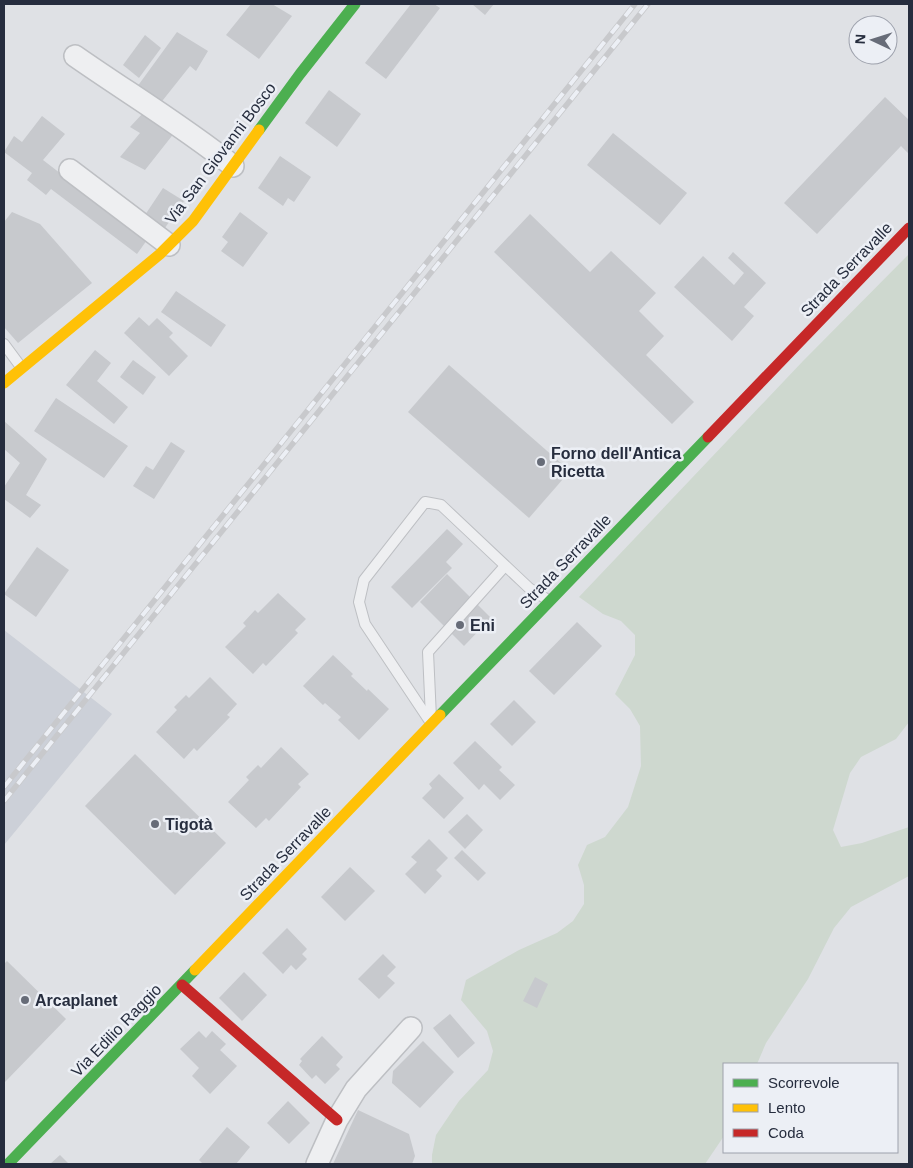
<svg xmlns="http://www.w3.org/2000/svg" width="913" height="1168" font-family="Arial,sans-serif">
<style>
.built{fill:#ccd0d8}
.green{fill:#ced8cf}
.building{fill:#c7c9cd}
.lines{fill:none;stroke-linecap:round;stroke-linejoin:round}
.lane-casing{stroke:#bdbfc3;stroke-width:12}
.street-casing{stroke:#bdbfc3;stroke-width:24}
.lane{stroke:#eeeff1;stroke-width:10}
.street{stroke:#eeeff1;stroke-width:21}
.fast{stroke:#4caf50;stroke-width:11}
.slow{stroke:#ffc107;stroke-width:11}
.jam{stroke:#c62828;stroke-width:11}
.rail-casing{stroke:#c8c9cc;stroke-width:5.5}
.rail{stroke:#eceff5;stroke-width:4;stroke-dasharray:11;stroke-linecap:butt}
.poi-dot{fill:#676c78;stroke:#eceff5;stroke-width:2}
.labels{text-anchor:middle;stroke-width:5;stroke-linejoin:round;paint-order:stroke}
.street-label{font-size:16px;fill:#262d3e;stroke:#eceff5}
.poi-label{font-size:16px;font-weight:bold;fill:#262d3e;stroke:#eceff5;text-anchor:start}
</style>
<rect width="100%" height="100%" fill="#dfe1e5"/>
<polygon class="built" points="4,630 112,714 4,845"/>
<polygon class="green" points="909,254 909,722 896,739 861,757 850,773 833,830 841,847 862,843 909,827 909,876 851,907 834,928 808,979 766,1043 757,1064 724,1064 724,1136 705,1164 432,1164 432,1155 436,1135 459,1101 488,1070 493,1051 487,1031 461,1000 466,980 519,950 557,933 573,921 584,904 584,885 578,865 587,845 605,837 628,807 641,766 640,726 630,709 615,694 635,655 635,635 621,621 603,614 579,597 803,361"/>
<g class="building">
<polygon points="251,4 272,4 292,16 259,59 226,35"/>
<polygon points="411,4 434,4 440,8 386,79 365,63"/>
<polygon points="472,4 494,4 485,15"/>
<polygon points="177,32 208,51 196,71 190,66 159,105 137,87"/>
<polygon points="145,35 161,48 139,78 123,65"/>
<polygon points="329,90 361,114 337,147 305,123"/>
<polygon points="885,97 909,120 909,151 908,153 901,146 817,234 784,203"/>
<polygon points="144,112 175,132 145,170 120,157 140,133 130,127"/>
<polygon points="42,116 65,134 43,160 147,240 137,254 51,189 46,195 27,180 32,173 4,152 14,136 22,142"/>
<polygon points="613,133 687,193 660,225 587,165"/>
<polygon points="280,156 311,177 294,202 288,198 283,206 258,188"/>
<polygon points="163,188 184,201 162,232 143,218"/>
<polygon points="12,212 40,224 92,283 18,343 4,327 4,222"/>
<polygon points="240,212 268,233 243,267 221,251 228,242 222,237"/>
<polygon points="530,214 590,272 611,251 656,293 639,311 664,336 646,355 694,402 672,424 494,252"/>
<polygon points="733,252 766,283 744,307 754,316 732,341 674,287 703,256 734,285 744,273 728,258"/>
<polygon points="176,291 226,325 211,347 161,312"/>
<polygon points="139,317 149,326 157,318 173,333 169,337 188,356 169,376 124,333"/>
<polygon points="95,350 111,363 97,381 128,407 114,424 66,385"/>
<polygon points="133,360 156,377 143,395 120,377"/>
<polygon points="449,365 570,471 529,518 408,412"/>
<polygon points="56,398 128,446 104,478 34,431"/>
<polygon points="4,421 47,459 26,495 41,505 30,518 4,499 4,487 20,463 4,449"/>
<polygon points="171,442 185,451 154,499 133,486 146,466 153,470"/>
<polygon points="447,529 463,544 446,562 452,568 412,608 391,587"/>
<polygon points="37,547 69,570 36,617 4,594"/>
<polygon points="447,574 491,618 464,646 420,602"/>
<polygon points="278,593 306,619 295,630 298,633 266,666 263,663 253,674 225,647 246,626 243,623 255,610 258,613"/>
<polygon points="577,622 602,646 554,695 529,671"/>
<polygon points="333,655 353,674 351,676 367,691 368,689 389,709 359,740 338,720 341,717 325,703 323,705 303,686"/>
<polygon points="210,677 237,704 227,715 230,717 197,751 194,748 184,759 156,732 177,710 174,707 186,695 189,698"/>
<polygon points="514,700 536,722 512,746 490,724"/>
<polygon points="475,741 502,767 499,770 515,785 500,800 484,784 479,790 453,763"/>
<polygon points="281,747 309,774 298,784 301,787 269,821 266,818 256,828 228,802 249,780 246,777 258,765 261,768"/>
<polygon points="135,754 226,843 175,895 85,806"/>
<polygon points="439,774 464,798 444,819 422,798 432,788 429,784"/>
<polygon points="467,814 483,830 465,849 448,832"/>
<polygon points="429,839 448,858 436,870 442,876 425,894 405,874 417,862 411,857"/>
<polygon points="462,850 486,873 478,881 454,858"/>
<polygon points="350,867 375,891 345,921 321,897"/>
<polygon points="287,928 307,949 302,954 307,959 296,970 291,965 283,974 262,953"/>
<polygon points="383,954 396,967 387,976 395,983 379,999 358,979"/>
<polygon points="7,961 66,1019 4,1083 4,964"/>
<polygon points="244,972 267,995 242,1021 219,998"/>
<polygon points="535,977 548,984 537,1008 523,1001"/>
<polygon points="450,1014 475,1043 458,1058 433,1028"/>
<polygon points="199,1031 206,1038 212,1031 226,1044 220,1050 237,1066 210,1094 192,1076 199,1068 180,1049"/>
<polygon points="322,1036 343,1057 336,1065 340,1069 325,1084 316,1075 312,1079 299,1065 302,1061 300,1059"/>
<polygon points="423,1041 454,1072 420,1108 392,1083 393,1071"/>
<polygon points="288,1101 310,1123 289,1144 267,1123"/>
<polygon points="358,1110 409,1134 415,1156 412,1164 333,1164"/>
<polygon points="227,1127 250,1147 236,1164 203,1164 199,1160"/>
<polygon points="60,1155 69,1164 50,1164"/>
</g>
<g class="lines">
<defs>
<g id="lane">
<polyline points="4,344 21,367"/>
<polyline points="431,718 428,652 505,566"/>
<polyline points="431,723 365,624 359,602 364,580 425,502 441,505 529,588 548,600"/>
</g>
<g id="street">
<path d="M75,56C128,93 183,126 233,166"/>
<polyline points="70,170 169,245"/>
<polyline points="317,1164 337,1120 356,1089 411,1028"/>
</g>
</defs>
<use href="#lane" class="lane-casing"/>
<use href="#street" class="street-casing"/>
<use href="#lane" class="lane"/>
<use href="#street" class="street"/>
<g class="fast">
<polyline points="259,130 300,74 355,4"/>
<polyline points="440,715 708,437"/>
<polyline points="8,1164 195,970"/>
</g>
<g class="slow">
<polyline points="4,383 160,254 193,221 259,130"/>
<polyline points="195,970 440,715"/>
</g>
<g class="jam">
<polyline points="708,437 909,228"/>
<polyline points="182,985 337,1120"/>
</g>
<defs>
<g id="rail">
<polyline points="4,787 635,4"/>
<polyline points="4,801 648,4"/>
</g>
</defs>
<use href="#rail" class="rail-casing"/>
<use href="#rail" class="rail"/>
</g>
<g class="poi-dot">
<circle cx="541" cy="462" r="5"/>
<circle cx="460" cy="625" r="5"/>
<circle cx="155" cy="824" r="5"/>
<circle cx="25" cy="1000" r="5"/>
</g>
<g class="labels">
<g class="street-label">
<text transform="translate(220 153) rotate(-53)" y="6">Via San Giovanni Bosco</text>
<text transform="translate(846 269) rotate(-46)" y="6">Strada Serravalle</text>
<text transform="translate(565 561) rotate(-46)" y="6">Strada Serravalle</text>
<text transform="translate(285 853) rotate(-46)" y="6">Strada Serravalle</text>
<text transform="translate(116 1030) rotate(-46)" y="6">Via Edilio Raggio</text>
</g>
<g class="poi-label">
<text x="551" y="459">Forno dell'Antica<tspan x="551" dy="18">Ricetta</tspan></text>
<text x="470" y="631">Eni</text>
<text x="165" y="830">Tigotà</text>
<text x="35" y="1006">Arcaplanet</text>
</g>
</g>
<rect width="913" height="1168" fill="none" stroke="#262d3e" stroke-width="10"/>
<rect x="723" y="1063" width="175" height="90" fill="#eceff5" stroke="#9da1ac"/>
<rect x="733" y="1079" width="25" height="8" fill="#4caf50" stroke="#9da1ac"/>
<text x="768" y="1088" font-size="15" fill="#262d3e">Scorrevole</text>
<rect x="733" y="1104" width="25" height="8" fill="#ffc107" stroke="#9da1ac"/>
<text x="768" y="1113" font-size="15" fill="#262d3e">Lento</text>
<rect x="733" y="1129" width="25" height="8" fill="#c62828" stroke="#9da1ac"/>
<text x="768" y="1138" font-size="15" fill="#262d3e">Coda</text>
<g transform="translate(873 40) rotate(274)"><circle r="24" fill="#eceff5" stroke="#9da1ac"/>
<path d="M0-4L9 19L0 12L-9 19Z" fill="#676c78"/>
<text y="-8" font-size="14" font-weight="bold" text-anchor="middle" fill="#262d3e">N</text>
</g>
</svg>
